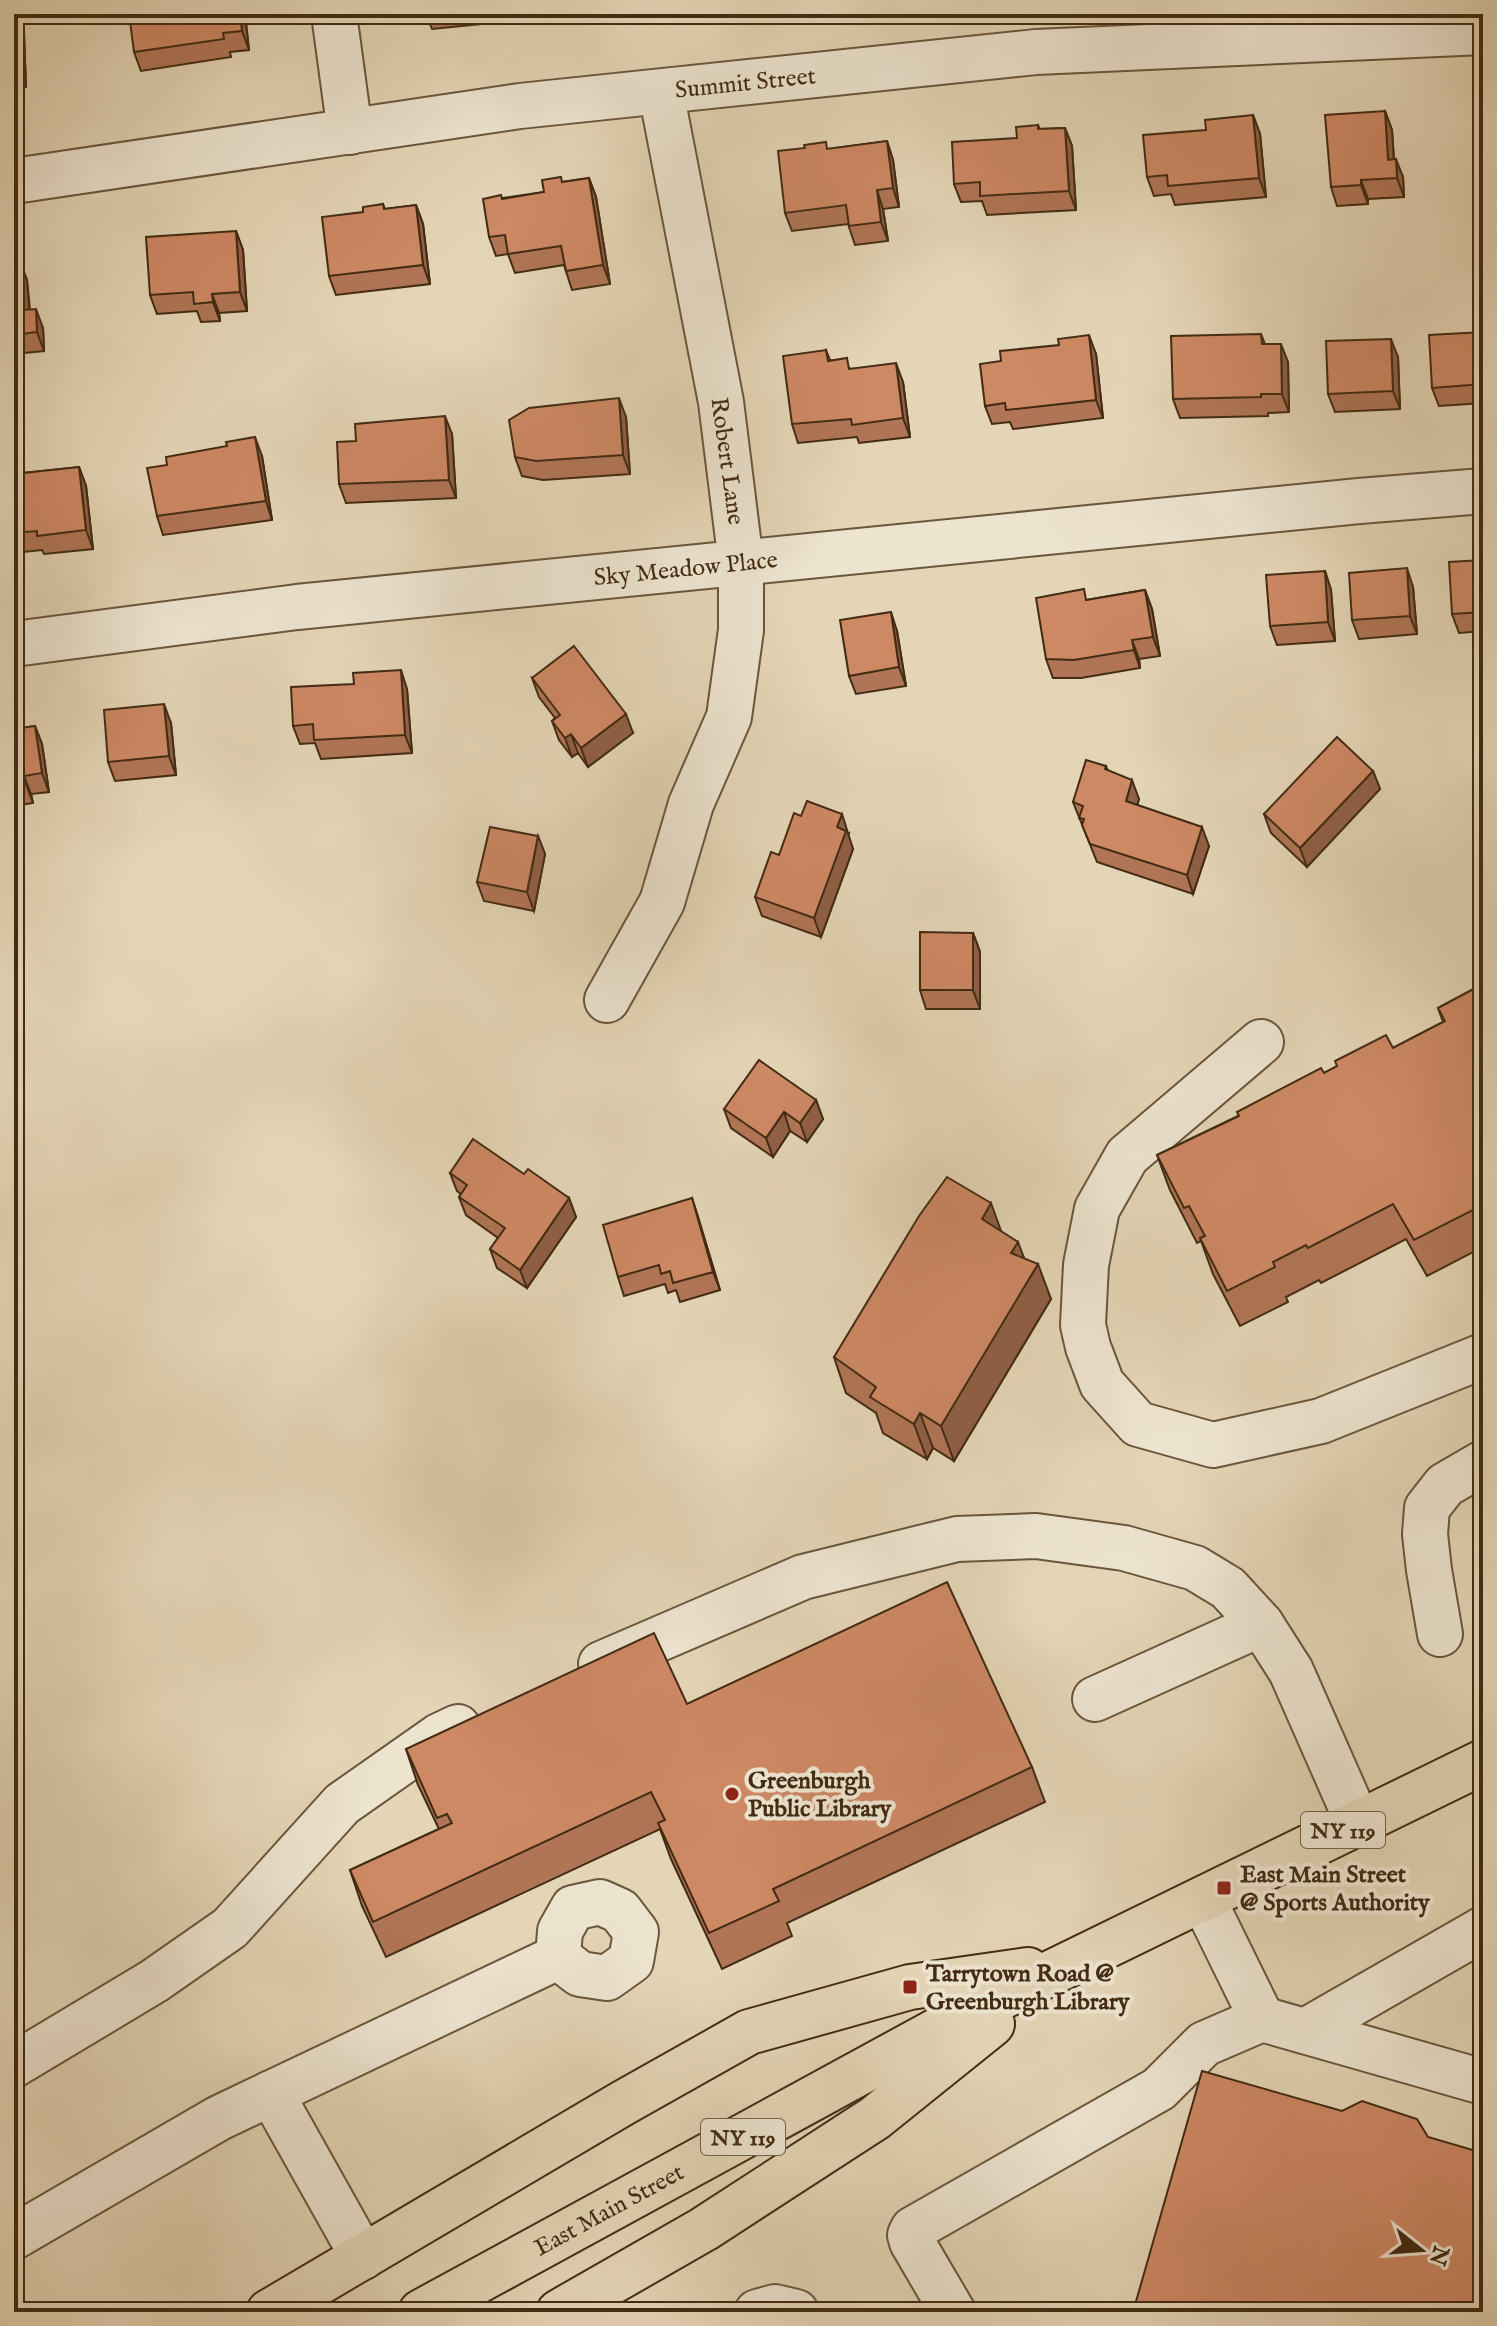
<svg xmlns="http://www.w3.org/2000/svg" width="1497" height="2326" font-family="'IM FELL English',serif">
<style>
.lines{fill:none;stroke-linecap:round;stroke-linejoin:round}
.minor-casing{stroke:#6a563c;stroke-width:48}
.major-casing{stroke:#422b13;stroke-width:48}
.minor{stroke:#ede4d0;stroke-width:44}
.major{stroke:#e4d5b6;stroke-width:44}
.wall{fill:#b07556;stroke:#422b13;stroke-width:2}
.shaded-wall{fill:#905f46;stroke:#422b13;stroke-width:2}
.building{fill:#cd8864;stroke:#422b13;stroke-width:2}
.poi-dot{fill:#8f2418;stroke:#ede4d0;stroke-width:3}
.labels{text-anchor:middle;stroke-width:8;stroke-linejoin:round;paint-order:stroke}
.shield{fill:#ede4d0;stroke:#75624c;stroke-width:2}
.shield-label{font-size:22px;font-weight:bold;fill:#422b13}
.street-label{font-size:24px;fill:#422b13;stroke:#ede4d0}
.poi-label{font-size:24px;font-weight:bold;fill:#422b13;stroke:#ede4d0;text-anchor:start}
</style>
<rect width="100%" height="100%" fill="#e4d5b6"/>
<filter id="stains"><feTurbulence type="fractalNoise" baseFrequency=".0025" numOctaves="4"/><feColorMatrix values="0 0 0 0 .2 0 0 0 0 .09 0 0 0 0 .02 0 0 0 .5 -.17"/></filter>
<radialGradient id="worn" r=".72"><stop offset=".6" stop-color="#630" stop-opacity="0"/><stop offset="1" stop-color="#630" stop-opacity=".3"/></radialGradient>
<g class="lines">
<defs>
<g id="minor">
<polyline points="334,14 350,132"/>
<path id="s1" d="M14,181L520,106L1036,52L1483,32"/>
<path id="s2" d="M14,644L297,607L1359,501L1483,491"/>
<polyline points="607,1000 662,902 691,804 729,717 741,630 741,563 721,402 661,92"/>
<polyline points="1261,1042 1127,1156 1097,1209 1086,1265 1083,1325 1088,1347 1102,1384 1138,1424 1213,1445 1321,1421 1483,1356"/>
<polyline points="1440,1634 1429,1570 1425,1534 1427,1508 1445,1485 1483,1463"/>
<polyline points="601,1664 803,1577 957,1539 1036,1536 1124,1548 1195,1568 1228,1588 1261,1624 1291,1671 1358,1823"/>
<polyline points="1095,1699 1261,1624"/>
<polyline points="1203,1899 1262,2019"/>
<polygon points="600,1902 620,1911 636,1932 631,1961 607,1978 580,1974 558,1957 560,1931 573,1908"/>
<polyline points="1305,2031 1483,1929"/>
<polyline points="14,2065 154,1981 230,1928 342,1804 439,1736 458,1727"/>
<polyline points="271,2093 363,2257"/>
<polyline points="14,2237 219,2118 558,1957"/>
<polyline points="757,2312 775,2307 796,2312"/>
<polyline points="953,2312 912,2242 910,2235 913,2229 1159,2089 1204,2044 1262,2019 1483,2082"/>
</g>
<g id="major">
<polyline points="269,2312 623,2103 749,2032 910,1987 1028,1970"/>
<path id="s3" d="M421,2312L973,2011L1483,1762"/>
<polyline points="559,2312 704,2229 875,2118 992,2024"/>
</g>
</defs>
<use href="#minor" class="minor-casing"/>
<use href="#major" class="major-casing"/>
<use href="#minor" class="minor"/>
<use href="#major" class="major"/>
</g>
<g class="wall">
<polygon points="245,14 249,50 230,52 231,57 141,71 134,52"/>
<polygon points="426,14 542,14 543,18 432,29"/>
<polygon points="14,15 17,15 24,33 26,87 14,88"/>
<polygon points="1385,111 1392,130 1394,159 1403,177 1404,197 1368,199 1368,204 1337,206 1331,187"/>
<polygon points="1253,115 1260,134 1266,197 1175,205 1171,194 1154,196 1147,177 1206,130"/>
<polygon points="1038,125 1040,129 1065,128 1072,146 1076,210 987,215 982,201 961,202 954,184 1017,138"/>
<polygon points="887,141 893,160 899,207 883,209 888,241 855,245 848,224 792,231 785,213 828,149"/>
<polygon points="589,178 596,197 610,284 572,290 564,265 515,273 508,254 496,256 489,237 503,198 544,192 563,182"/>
<polygon points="383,204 385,209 416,205 423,224 430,284 336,295 329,276 363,212"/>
<polygon points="236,231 243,250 247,311 219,313 220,321 201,322 197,311 157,314 150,295"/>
<polygon points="14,262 20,262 27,280 30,310 43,328 44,351 14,354"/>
<polygon points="1483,332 1483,403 1439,406 1432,388"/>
<polygon points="1261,334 1265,344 1288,362 1289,412 1268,413 1268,416 1180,418 1173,399"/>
<polygon points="826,350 830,360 851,369 903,382 910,437 859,443 857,437 798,443 792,424"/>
<polygon points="1096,354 1103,418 1013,429 1010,422 992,424 985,406"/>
<polygon points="1398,357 1400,409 1335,412 1328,394"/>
<polygon points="626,417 630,474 543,480 522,476 515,457"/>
<polygon points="452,434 456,498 346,503 339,484"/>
<polygon points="262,456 272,520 163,535 157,516"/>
<polygon points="79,467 86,486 93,549 44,554 42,550 14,553 14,474"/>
<polygon points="1483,560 1483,631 1459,633 1452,614"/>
<polygon points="1325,571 1331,590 1335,641 1277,645 1270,626"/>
<polygon points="1413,587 1417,634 1359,639 1352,620"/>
<polygon points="1145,590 1152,609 1160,656 1139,659 1140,668 1081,678 1053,678 1046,659 1087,600"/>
<polygon points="897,631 906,686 856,694 849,676"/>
<polygon points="532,678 633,733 588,767 578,753 572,757 559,740 552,721 555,718 539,697"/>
<polygon points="407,689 412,753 321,759 315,743 300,744 293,726"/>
<polygon points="171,723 176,775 115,781 108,762"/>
<polygon points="35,726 42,744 49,792 31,794 33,803 14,806 14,729"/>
<polygon points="1106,766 1108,771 1139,799 1137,805 1209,846 1193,894 1097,862 1073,802"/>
<polygon points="1373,771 1380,789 1307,867 1271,833 1264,814"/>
<polygon points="849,833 848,836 853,849 821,937 762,916 755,897 779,855"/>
<polygon points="538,836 545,854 534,911 484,901 477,882"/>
<polygon points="973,933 980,952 980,1009 926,1009 920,990"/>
<polygon points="1483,984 1483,1247 1427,1276 1406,1239 1321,1283 1319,1280 1286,1297 1288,1302 1240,1326 1213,1274 1201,1241 1197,1243 1170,1190 1157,1155 1238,1116 1324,1073 1393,1048 1443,1022 1438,1008"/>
<polygon points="816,1100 823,1119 807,1142 790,1131 773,1157 731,1128 724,1109"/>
<polygon points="450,1173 524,1174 569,1198 576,1217 527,1288 497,1268 490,1249 498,1238 466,1215 459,1197 461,1194 457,1191"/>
<polygon points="692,1198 698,1217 720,1290 680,1302 676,1290 668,1293 665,1284 624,1296 618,1277"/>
<polygon points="1001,1231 1024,1258 1051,1299 954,1461 933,1448 927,1459 883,1433 876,1413 846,1393 834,1357"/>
<polygon points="687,1704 1032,1767 1045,1802 787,1923 792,1936 722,1969 671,1859 660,1829 386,1957 362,1906 350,1870 439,1829 418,1785 406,1749"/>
</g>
<g class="shaded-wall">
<polygon points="240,14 245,14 249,50 242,31"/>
<polygon points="17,15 24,33 26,87 19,69"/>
<polygon points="1385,111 1392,130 1395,178 1388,160"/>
<polygon points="1253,115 1260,134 1266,197 1259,178"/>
<polygon points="1065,128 1072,146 1076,210 1069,191"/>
<polygon points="887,141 893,160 899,207 893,188"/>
<polygon points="1396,159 1403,177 1404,197 1397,178"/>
<polygon points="589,178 596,197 610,284 603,265"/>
<polygon points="1361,180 1368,199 1368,204 1361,185"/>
<polygon points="877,190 883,209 888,241 881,222"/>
<polygon points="416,205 423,224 430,284 423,265"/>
<polygon points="236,231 243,250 247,311 240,292"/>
<polygon points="20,262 27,280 31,329 24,310"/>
<polygon points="212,294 219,313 220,321 213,302"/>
<polygon points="36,309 43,328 44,351 37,332"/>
<polygon points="1089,335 1096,354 1103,418 1096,400"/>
<polygon points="1391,339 1398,357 1400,409 1393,391"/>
<polygon points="1281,344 1288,362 1289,412 1282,394"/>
<polygon points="896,363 903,382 910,437 903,418"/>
<polygon points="619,398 626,417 630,474 623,455"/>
<polygon points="445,416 452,434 456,498 449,480"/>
<polygon points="255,437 262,456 272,520 266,501"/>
<polygon points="79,467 86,486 93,549 86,530"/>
<polygon points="1407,568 1413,587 1417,634 1410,616"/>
<polygon points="1325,571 1331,590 1335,641 1328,622"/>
<polygon points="1145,590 1152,609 1160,656 1153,637"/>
<polygon points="891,612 897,631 906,686 899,667"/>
<polygon points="1132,640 1139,659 1140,668 1134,650"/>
<polygon points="401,670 407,689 412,753 405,735"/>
<polygon points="164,704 171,723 176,775 169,756"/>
<polygon points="626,714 633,733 588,767 581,748"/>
<polygon points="35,726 42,744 49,792 42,773"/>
<polygon points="571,734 578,753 572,757 565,738"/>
<polygon points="1373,771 1380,789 1307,867 1300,848"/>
<polygon points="24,776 31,794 33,803 26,784"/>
<polygon points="1132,780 1139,799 1133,820 1126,801"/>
<polygon points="842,814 853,849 821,937 814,918 837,827"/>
<polygon points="1202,827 1209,846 1193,894 1187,875"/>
<polygon points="538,836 545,854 534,911 527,892"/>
<polygon points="973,933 980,952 980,1009 973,990"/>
<polygon points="816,1100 823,1119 807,1142 800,1123"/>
<polygon points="784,1112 790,1131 773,1157 766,1138"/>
<polygon points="569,1198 576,1217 527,1288 520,1270"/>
<polygon points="692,1198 698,1217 720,1290 713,1272"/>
<polygon points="991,1203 1004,1239 982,1219"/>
<polygon points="1018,1242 1031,1276 1038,1264 1051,1299 954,1461 941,1426 1011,1253"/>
<polygon points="920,1413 933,1448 927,1459 914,1424"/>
</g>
<g class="building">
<polygon points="129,14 240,14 242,31 223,33 224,39 134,52"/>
<polygon points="14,15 17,15 19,69 14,69"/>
<polygon points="1385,111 1388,160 1396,159 1397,178 1361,180 1361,185 1331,187 1325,115"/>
<polygon points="1253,115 1259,178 1168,186 1167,175 1147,177 1143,135 1206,130 1205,120"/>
<polygon points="1038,125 1038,129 1065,128 1069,191 980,196 980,182 954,184 952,142 1017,138 1016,127"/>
<polygon points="887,141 893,188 877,190 881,222 849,226 846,205 785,213 778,151 805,148 804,145 826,142 827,149"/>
<polygon points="561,177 562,182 589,178 603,265 566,271 561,246 508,254 505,235 489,237 483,199 501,195 502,199 544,192 542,180"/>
<polygon points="383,204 384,209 416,205 423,265 329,276 322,217 363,212 363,207"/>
<polygon points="236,231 240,292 212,294 213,302 194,304 193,292 150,295 146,237"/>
<polygon points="14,262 20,262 24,310 36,309 37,332 14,335"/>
<polygon points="1483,332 1483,384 1432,388 1429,335"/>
<polygon points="1261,334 1262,344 1281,344 1282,394 1261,394 1261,397 1173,399 1171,336"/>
<polygon points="1089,335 1096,400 1006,410 1005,403 985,406 980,364 1001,361 1000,351 1059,345 1058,339"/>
<polygon points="1391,339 1393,391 1328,394 1326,341"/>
<polygon points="826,350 828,361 847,358 849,369 896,363 903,418 852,425 851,419 792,424 783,356"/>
<polygon points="619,398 623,455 536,461 515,457 509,420 529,408"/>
<polygon points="445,416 449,480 339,484 337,442 356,441 355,424"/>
<polygon points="255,437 266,501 157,516 147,468 167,465 166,457 227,446 226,442"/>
<polygon points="79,467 86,530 37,536 37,531 14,533 14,474"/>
<polygon points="1483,560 1483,612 1452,614 1449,562"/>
<polygon points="1407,568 1410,616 1352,620 1349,573"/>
<polygon points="1325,571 1328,622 1270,626 1266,575"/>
<polygon points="1084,589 1086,600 1145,590 1153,637 1132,640 1134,650 1074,660 1046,659 1036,598"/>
<polygon points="891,612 899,667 849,676 840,620"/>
<polygon points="574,646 626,714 581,748 571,734 565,738 552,721 560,715 532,678"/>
<polygon points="401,670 405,735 314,740 313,724 293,726 291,687 354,684 353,673"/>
<polygon points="164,704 169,756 108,762 104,710"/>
<polygon points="35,726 42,773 24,776 26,784 14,786 14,729"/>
<polygon points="1337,737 1373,771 1300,848 1264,814"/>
<polygon points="1086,760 1106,766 1105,769 1132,780 1126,801 1202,827 1187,875 1090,844 1082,825 1084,819 1079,818 1083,806 1073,802"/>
<polygon points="807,801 842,814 837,827 846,831 814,918 755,897 771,852 779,855 794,813 801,816"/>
<polygon points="490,827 538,836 527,892 477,882"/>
<polygon points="920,932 973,933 973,990 920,990"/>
<polygon points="1483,984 1483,1205 1414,1240 1393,1204 1308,1248 1306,1245 1273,1262 1275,1267 1227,1291 1200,1238 1205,1236 1189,1206 1184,1208 1157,1155 1239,1116 1237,1112 1321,1068 1324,1073 1337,1066 1335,1061 1386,1035 1393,1048 1445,1021 1438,1008"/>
<polygon points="759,1060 816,1100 800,1123 784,1112 766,1138 724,1109"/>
<polygon points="473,1139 524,1174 528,1169 569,1198 520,1270 490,1249 505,1228 459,1197 467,1185 450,1173"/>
<polygon points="947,1177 991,1203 982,1219 1018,1242 1011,1253 1038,1264 941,1426 920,1413 914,1424 870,1397 876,1387 834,1357 919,1216"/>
<polygon points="692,1198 713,1272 673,1283 670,1271 661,1274 659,1265 618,1277 603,1225"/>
<polygon points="947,1582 1032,1767 773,1889 779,1901 709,1933 658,1823 665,1820 651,1792 373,1922 350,1870 452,1823 447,1814 437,1818 406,1749 654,1633 687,1704"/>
<polygon points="1202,2071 1342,2111 1362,2101 1417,2119 1428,2137 1483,2153 1483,2312 1133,2312"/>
</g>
<g class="poi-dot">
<circle cx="732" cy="1794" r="8"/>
<rect x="1216" y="1880" width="16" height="16" rx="4"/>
<rect x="902" y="1979" width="16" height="16" rx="4"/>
</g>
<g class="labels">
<g class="shield">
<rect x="1301" y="1812" width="84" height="36" rx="6"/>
<rect x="701" y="2119" width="84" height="36" rx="6"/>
</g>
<g class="shield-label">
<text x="1343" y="1838">NY 119</text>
<text x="743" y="2145">NY 119</text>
</g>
<g class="street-label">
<text dy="8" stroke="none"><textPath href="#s1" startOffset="738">Summit Street</textPath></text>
<text transform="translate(728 461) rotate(82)" y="8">Robert Lane</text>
<text dy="8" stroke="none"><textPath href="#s2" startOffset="676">Sky Meadow Place</textPath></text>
<text dy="8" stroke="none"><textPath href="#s3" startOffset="214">East Main Street</textPath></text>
</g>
<g class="poi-label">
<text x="748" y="1788">Greenburgh<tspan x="748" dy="28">Public Library</tspan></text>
<text x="1240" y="1882">East Main Street<tspan x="1240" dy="28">@ Sports Authority</tspan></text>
<text x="926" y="1981">Tarrytown Road @<tspan x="926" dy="28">Greenburgh Library</tspan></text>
</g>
</g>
<rect width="1497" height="2326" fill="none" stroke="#e4d5b6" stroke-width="48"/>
<rect x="16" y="16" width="1465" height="2294" fill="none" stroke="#422b13" stroke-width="4"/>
<rect x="24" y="24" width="1449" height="2278" fill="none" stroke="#422b13" stroke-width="2"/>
<g transform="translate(1421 2250) rotate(107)" stroke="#ede4d0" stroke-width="6" paint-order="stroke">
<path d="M0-6L14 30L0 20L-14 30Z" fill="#422b13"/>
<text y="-12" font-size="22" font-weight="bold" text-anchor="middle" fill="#422b13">N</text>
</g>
<rect width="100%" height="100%" filter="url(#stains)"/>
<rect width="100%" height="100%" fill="url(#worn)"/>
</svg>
